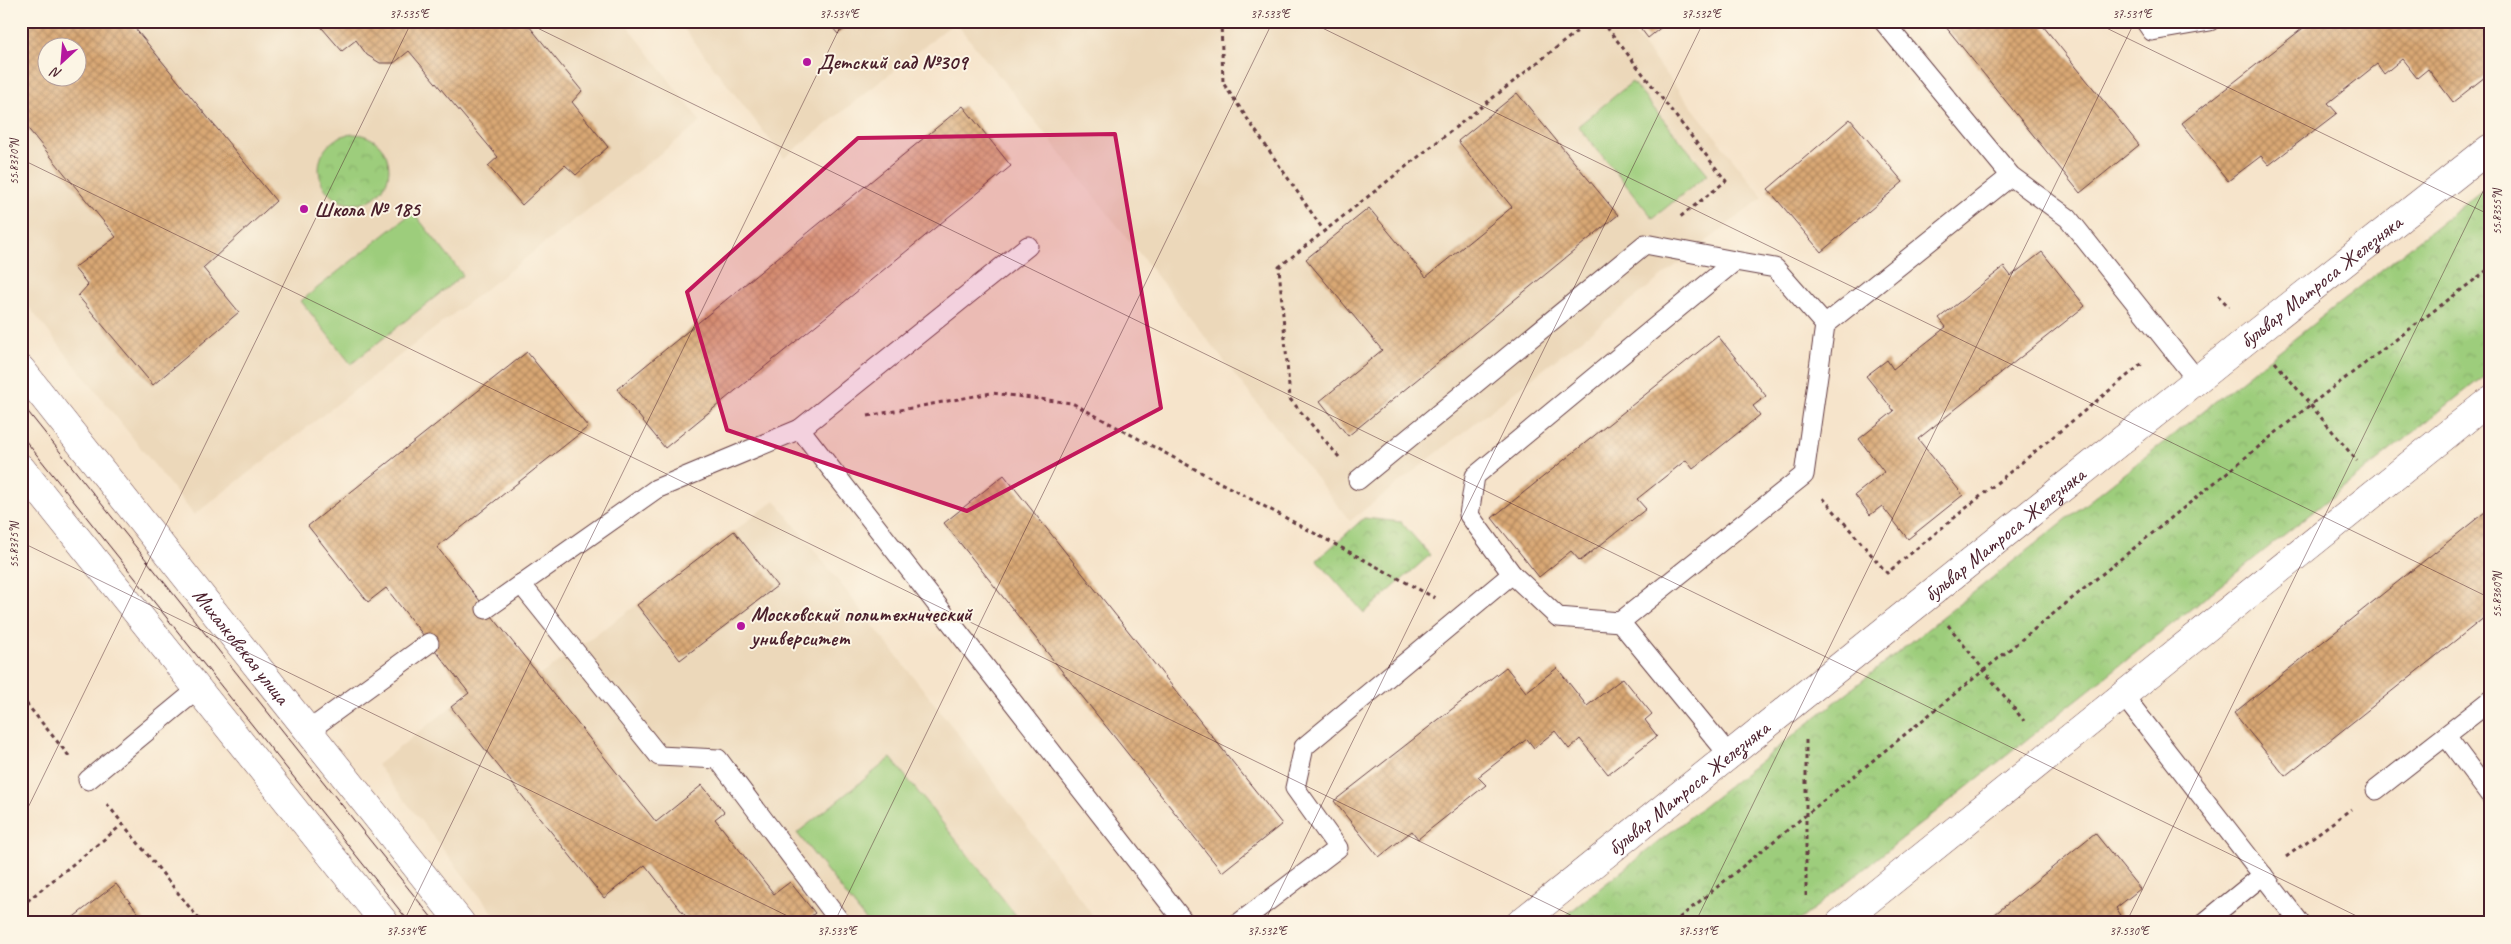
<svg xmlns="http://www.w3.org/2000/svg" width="2511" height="944" font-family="Caveat,sans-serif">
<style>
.built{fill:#ecd8ba;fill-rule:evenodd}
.park{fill:url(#park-crowns);stroke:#747654}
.pitch{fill:#9dcd7c;stroke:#747654}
.building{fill:url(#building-cross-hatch);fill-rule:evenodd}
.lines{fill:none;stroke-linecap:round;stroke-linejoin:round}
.service-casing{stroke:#643d43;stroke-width:21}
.tertiary-casing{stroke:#643d43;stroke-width:29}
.secondary-casing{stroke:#643d43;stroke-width:29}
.path{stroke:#643d43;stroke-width:3;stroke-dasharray:4 4;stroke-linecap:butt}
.service{stroke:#fff;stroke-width:19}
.tertiary{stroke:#fff;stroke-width:28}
.secondary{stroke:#fff;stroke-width:28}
.tram{stroke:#4a1f2b;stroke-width:1}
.marked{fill:#c2185b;fill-opacity:0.2;stroke:#c2185b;stroke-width:4;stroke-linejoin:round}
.ticks{fill:none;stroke:#4a1f2b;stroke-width:1;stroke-opacity:0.45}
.poi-dot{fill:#b5179e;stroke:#fcf5e5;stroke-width:2}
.labels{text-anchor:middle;stroke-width:4;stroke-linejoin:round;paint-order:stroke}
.poi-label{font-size:21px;font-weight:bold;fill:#4a1f2b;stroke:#fcf5e5;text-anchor:start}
.street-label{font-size:21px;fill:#4a1f2b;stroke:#fcf5e5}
.neatline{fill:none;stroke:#4a1f2b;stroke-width:2}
.ticks-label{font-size:12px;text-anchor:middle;fill:#4a1f2b}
</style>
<defs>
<pattern id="park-crowns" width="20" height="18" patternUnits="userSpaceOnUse" patternTransform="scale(1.25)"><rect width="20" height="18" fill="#9dcd7c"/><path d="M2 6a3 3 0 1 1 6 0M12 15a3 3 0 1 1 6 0" fill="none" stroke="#89b06b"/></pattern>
<pattern id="building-cross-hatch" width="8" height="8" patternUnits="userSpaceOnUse" patternTransform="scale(1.25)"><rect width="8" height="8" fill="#d9a874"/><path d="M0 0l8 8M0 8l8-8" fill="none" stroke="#b2885f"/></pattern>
</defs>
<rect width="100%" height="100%" fill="#fcf5e5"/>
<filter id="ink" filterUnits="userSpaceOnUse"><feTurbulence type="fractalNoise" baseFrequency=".02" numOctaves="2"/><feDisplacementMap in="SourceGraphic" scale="10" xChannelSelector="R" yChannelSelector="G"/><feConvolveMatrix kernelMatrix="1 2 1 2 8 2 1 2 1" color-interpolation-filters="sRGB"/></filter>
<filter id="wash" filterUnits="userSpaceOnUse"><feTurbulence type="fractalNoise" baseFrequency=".0096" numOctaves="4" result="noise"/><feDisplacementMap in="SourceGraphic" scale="20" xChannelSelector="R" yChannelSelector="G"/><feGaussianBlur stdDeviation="1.12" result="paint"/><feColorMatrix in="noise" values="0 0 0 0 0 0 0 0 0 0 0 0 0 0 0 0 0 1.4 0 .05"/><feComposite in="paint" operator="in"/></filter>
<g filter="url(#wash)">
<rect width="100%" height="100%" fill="#f6e4cb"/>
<g class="built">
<path d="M21,21H624L701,122L194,515L21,297ZM48,48H78V78H48Z"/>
<polygon points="678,21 1624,21 1763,197 1350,521 1020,102 955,22 784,158"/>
<polygon points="527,352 588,427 437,547 539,676 637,605 775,500 976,757 1098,923 501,923 377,765 469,693 386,588 368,602 308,526"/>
</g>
<g class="park">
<circle cx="354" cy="169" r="35"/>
<polygon points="2490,184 2490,371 1796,923 1556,923"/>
<polygon points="1364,518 1401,522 1430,555 1364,613 1317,560"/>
</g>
<g class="pitch">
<polygon points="1632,82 1708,174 1653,218 1578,126"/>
<polygon points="413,212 463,275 351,364 301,301"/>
<polygon points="891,758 1022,923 868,923 797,833"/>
</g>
<g id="blocks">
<g class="building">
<path d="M21,21H142L134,27L276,201L203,268L239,312L153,385L78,296L88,285L74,268L116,237L21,120ZM48,48H78V78H48Z"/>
<polygon points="316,21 525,21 582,91 572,102 608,147 576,175 565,165 522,205 488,166 498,157 409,51 394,63 380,63 367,55 356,40 342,51"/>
<polygon points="827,21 853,21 838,34"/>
<polygon points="1635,21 1669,21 1648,38"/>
<polygon points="1941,21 2039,21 2139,145 2080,193"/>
<polygon points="2312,21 2438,21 2441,25 2446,21 2482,21 2490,31 2490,73 2453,102 2428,69 2417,78 2402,59 2384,74 2377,64 2328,103 2337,113 2269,165 2261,156 2228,181 2182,123"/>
<polygon points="1517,93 1618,215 1348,436 1320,401 1382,350 1306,259 1369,208 1426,277 1512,207 1458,141"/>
<polygon points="963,106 1011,166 665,448 617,389"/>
<polygon points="1850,119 1903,182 1821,252 1768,189"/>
<polygon points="2042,252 2085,306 1918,439 1963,495 1908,539 1882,506 1870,515 1855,495 1884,472 1859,439 1894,411 1866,376 1887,360 1893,369 1946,327 1939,318 2004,267 2011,276"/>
<polygon points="1718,336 1766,396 1753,406 1760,415 1693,469 1686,460 1637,499 1646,509 1580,561 1571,551 1539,577 1492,518"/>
<polygon points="527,352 588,427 437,547 656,822 702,785 724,812 715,819 774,894 790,882 815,913 803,923 691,923 645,865 604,898 451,707 469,693 386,588 368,602 308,526"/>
<polygon points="1004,475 1282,824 1222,872 944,523"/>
<polygon points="2490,508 2490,613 2285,776 2234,713"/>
<polygon points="734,531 777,586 680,660 637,605"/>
<polygon points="1506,667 1526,692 1557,668 1587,706 1623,678 1652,714 1645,720 1657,736 1608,774 1580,739 1569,749 1555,731 1534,748 1527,739 1478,777 1486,785 1418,839 1412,831 1379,857 1334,801"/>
<polygon points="2095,833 2140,889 2116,908 2121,915 2111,923 1984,923"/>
<polygon points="116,884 146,923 66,923"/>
</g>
</g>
</g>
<g filter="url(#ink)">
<use href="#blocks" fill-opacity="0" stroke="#643d43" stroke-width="1"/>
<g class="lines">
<defs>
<g id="service">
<polyline points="1883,21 2011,176 2068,218 2197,380"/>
<polyline points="2145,21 2152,31 2210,21"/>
<polyline points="1028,246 800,429 1185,923"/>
<polyline points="1358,480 1645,244 1735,261"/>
<polyline points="1512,574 1469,515 1475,476 1735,261 1775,268 1825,325"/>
<polyline points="521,584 659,756 718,759 841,923"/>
<polyline points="486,609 656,489 800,429"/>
<polyline points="1620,622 1804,475 1825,325 2011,176"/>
<polyline points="2123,695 2300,923"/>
<polyline points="308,731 429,643"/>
<polyline points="2446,736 2490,795"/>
<polyline points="88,780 198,689"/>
<polyline points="2376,790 2490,701"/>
<polyline points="1239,923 1338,848 1295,788 1304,747 1512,574 1558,617 1620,622 1729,755"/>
<polyline points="2204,923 2263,875"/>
</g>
<g id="tertiary">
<path id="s1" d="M1520,923L2253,335L2490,148"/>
<polyline points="1840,923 2490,400"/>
</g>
<g id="secondary">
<path id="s2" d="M21,369L461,923"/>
<polyline points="21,468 385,923"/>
</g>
</defs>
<use href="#service" class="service-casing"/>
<use href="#tertiary" class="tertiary-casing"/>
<use href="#secondary" class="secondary-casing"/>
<g class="path">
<polyline points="1221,21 1223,83 1324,231"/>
<polyline points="1602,21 1726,181 1680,217"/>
<polyline points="2218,295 2229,307"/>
<polyline points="2275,362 2357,461"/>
<polyline points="868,416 991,393 1072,403 1435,598"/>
<polyline points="1339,457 1290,399 1279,267 1590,21"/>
<polyline points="1823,498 1887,573 2144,362"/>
<polyline points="1948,625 2024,721"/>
<polyline points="21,697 69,756"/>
<polyline points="1806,740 1806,897"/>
<polyline points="107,804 202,923"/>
<polyline points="2286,857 2351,809"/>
<polyline points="21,906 123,824"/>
<polyline points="1673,923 2310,405 2490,268"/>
</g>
<use href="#service" class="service"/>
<use href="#tertiary" class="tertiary"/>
<use href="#secondary" class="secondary"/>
<g class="tram">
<polyline points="21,403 436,923"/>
<polyline points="21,435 410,923"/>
</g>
</g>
</g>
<path class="marked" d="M1115,134L1161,408L967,511L727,430L687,292L858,138Z"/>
<path class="ticks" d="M523,21L2371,923M1308,21L2490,598M2092,21L2490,215M21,159L1587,923M21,542L802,923M21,822L412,21M403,923L843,21M834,923L1273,21M1264,923L1704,21M1695,923L2135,21M2126,923L2490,177"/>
<g class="poi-dot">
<circle cx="807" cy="62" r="5"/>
<circle cx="304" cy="209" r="5"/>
<circle cx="741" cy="626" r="5"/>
</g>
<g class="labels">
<g class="poi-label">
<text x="817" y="69">Детский сад №309</text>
<text x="314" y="216">Школа № 185</text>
<text x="751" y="621">Московский политехнический<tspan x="751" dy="24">университет</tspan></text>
</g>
<g class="street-label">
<text dy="7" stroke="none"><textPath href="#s1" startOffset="1026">бульвар Матроса Железняка</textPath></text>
<text dy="7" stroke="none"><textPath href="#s1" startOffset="621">бульвар Матроса Железняка</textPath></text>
<text dy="7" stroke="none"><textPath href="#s2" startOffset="354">Михалковская улица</textPath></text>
<text dy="7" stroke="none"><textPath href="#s1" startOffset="216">бульвар Матроса Железняка</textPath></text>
</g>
</g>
<rect width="2511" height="944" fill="none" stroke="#fcf5e5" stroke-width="55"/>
<g transform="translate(62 62) rotate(206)"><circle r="24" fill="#fcf5e5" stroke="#b59f9b"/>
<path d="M0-4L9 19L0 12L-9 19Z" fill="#b5179e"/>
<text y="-8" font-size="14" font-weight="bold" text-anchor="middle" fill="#4a1f2b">N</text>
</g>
<rect x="28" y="28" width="2456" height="888" class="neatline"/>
<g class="ticks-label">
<text x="409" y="18">37.535°E</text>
<text x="839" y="18">37.534°E</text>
<text x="1270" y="18">37.533°E</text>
<text x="1701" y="18">37.532°E</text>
<text x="2132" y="18">37.531°E</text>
<text transform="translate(14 162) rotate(-90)" y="4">55.8370°N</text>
<text transform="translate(2497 212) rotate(-90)" y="4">55.8355°N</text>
<text transform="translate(14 545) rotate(-90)" y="4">55.8375°N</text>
<text transform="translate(2497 595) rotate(-90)" y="4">55.8360°N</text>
<text x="406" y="935">37.534°E</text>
<text x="837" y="935">37.533°E</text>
<text x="1267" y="935">37.532°E</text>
<text x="1698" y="935">37.531°E</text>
<text x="2129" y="935">37.530°E</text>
</g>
</svg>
